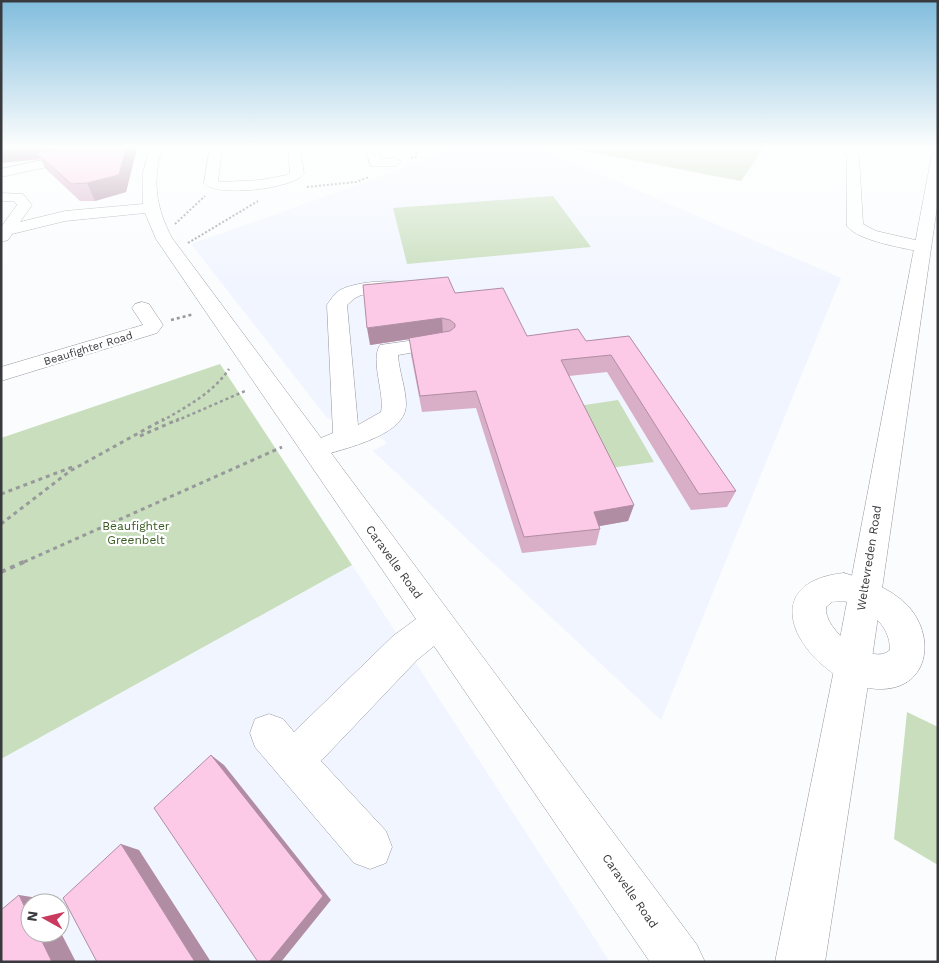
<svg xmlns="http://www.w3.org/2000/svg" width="939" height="963" font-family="'Work Sans',sans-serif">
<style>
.built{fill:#f1f5ff;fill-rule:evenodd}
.green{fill:#c8debd}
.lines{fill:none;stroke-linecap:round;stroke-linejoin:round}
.minor-casing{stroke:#93969e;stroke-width:1}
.major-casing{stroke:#93969e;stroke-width:1}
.path-far3{stroke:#98999b;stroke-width:2;stroke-dasharray:2 2;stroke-linecap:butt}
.path-far2{stroke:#98999b;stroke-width:2.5;stroke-dasharray:3 3;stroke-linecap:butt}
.path-far1{stroke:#98999b;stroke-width:3;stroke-dasharray:4 4;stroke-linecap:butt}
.path{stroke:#98999b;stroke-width:4;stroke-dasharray:5 5;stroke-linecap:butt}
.minor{fill:#fff;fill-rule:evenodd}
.major{fill:#fff;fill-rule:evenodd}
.wall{fill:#d9aec7}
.shaded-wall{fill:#b08da2}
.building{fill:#fccae7;stroke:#b08da2}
.labels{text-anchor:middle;stroke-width:4.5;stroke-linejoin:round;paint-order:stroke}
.far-street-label{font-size:11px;fill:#393a3d;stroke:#fff}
.park-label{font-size:12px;fill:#395d21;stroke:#fff}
.street-label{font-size:12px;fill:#393a3d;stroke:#fff}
</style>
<rect width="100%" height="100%" fill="#fbfcfd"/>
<g class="built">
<polygon points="454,148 539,148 841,278 661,720 373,451 387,443 363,422 328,419 191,244 377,178"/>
<path d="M352,565L610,962H1V759ZM30,903H60V933H30Z"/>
</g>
<g class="green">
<polygon points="569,148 764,148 741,181"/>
<polygon points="553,196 591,247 407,264 393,208"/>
<polygon points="220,364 352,565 1,759 1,438"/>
<polygon points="618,400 654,462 610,468 578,406"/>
<polygon points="907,712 938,727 938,865 894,839"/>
</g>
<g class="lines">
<defs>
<g id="minor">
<polygon points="97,148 122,148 116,152 1,177 1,169"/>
<path d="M150,148H162C152,181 156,208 172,238L321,438L333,433L327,305C331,299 334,294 340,290C355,282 390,279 407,283L409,287L407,291L361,295L355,298L347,305L358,425L381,412C385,393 370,361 380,345L443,336L450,338L454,342L450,346L398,355C399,372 406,388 406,405C406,433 354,446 331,453L697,945L705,962H650L434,646L417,660L321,761L386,831L392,847L386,863L370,869L354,863L255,747L250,733L255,719L269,714L283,719L294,732L393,636L416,619L156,239L145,213L65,221L12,234L8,240L1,242V227L17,205L14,201H1V193L23,194L32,205L20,222L65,211L143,204V172Z"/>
<path d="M210,148H222L218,181L221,182L261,180L287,175L290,173L288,148H300L304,174C293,189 215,198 204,183Z"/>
<polygon points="365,148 377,148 381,159 395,158 401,162 395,166 371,166"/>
<path d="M843,148H855L859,157L863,224L876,231L928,243L930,247L928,251L922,252C904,248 858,241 847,226V157Z"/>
<polygon points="142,302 149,304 163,325 157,333 1,381 1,367 143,325 132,308 135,304"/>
<path d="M844,573C867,580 890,588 907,605C936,635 930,688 882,689C816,691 739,584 844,573ZM844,601C868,610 890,623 890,650C873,667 823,631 826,607L832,602Z"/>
</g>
<polygon id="major" points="938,150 938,200 871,665 825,962 775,962 835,665 932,154"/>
</defs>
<use href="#minor" class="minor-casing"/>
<use href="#major" class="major-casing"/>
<g class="path-far3">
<polyline points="411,158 416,157 418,148"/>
<polyline points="307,187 356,182 369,177"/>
<polyline points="175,224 205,196"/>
<polyline points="188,243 258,201"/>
</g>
<g class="path-far2">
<polyline points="171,320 194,314"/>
<path d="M162,421C186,407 213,393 229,369"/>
<polyline points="176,421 245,391"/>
</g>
<g class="path-far1">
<polyline points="140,436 179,419"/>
<polyline points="1,494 75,466"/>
<polyline points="1,524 70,471 164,419"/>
<polyline points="24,562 282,447"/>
</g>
<polyline class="path" points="1,572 26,561"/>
<use href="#minor" class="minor"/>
<use href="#major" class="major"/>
</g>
<g class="wall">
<polygon points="1,148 137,148 126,192 95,201 80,201 46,169 40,159 31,160"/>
<polygon points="455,293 527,336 586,341 629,336 736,491 727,507 691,510 607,372 569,376 634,505 628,521 599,526 600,529 596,545 522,553 476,408 422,412 411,355 410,339 370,345"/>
</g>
<g class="shaded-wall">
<polygon points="1,148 87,148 37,153 40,159 31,160 1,163"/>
<polygon points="126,148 137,148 126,192 95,201 87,183"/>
<polygon points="442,318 443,334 370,345 367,328"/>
<polygon points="634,505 628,521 589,528 594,512"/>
<polygon points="211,755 224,765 331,900 281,962 269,962"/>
<polygon points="121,844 139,850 211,962 195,962"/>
<polygon points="19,895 44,899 46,903 30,903 30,918"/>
<polygon points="60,931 76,962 52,962 38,933 60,933"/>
</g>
<g class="building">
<polygon points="58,148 126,148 119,175 87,183 71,184 37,153"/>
<polygon points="448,277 455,293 503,288 527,336 578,329 586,341 629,336 736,491 699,494 611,355 561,360 634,505 594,512 600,529 524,537 476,391 420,396 409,338 450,331 455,327 455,324 450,320 442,318 367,328 363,285"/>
<polygon points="211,755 323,896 269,962 258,962 154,808"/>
<polygon points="121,844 195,962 97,962 63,898"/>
<polygon points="19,895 30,918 30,933 38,933 52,962 1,962 1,910"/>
</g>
<linearGradient id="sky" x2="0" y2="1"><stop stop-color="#81bddd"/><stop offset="0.52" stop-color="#fdfefe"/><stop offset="1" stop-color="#fdfefe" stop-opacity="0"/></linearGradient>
<rect width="939" height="283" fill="url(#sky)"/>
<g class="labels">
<g class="far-street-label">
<text transform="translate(88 348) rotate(-17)" y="4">Beaufighter Road</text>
</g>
<g class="park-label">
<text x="136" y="530">Beaufighter<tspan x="136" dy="14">Greenbelt</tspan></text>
</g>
<g class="street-label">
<text transform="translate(869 558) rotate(-81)" y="4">Weltevreden Road</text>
<text transform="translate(394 562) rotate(54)" y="4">Caravelle Road</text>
<text transform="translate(630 891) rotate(55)" y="4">Caravelle Road</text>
</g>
</g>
<rect width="939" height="963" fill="none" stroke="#393a3d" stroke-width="5"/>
<g transform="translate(45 918) rotate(278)"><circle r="24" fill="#ffffff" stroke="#b0b0b1"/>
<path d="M0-4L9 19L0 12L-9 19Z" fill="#c93a5e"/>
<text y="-8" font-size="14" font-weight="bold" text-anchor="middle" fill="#393a3d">N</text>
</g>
</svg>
